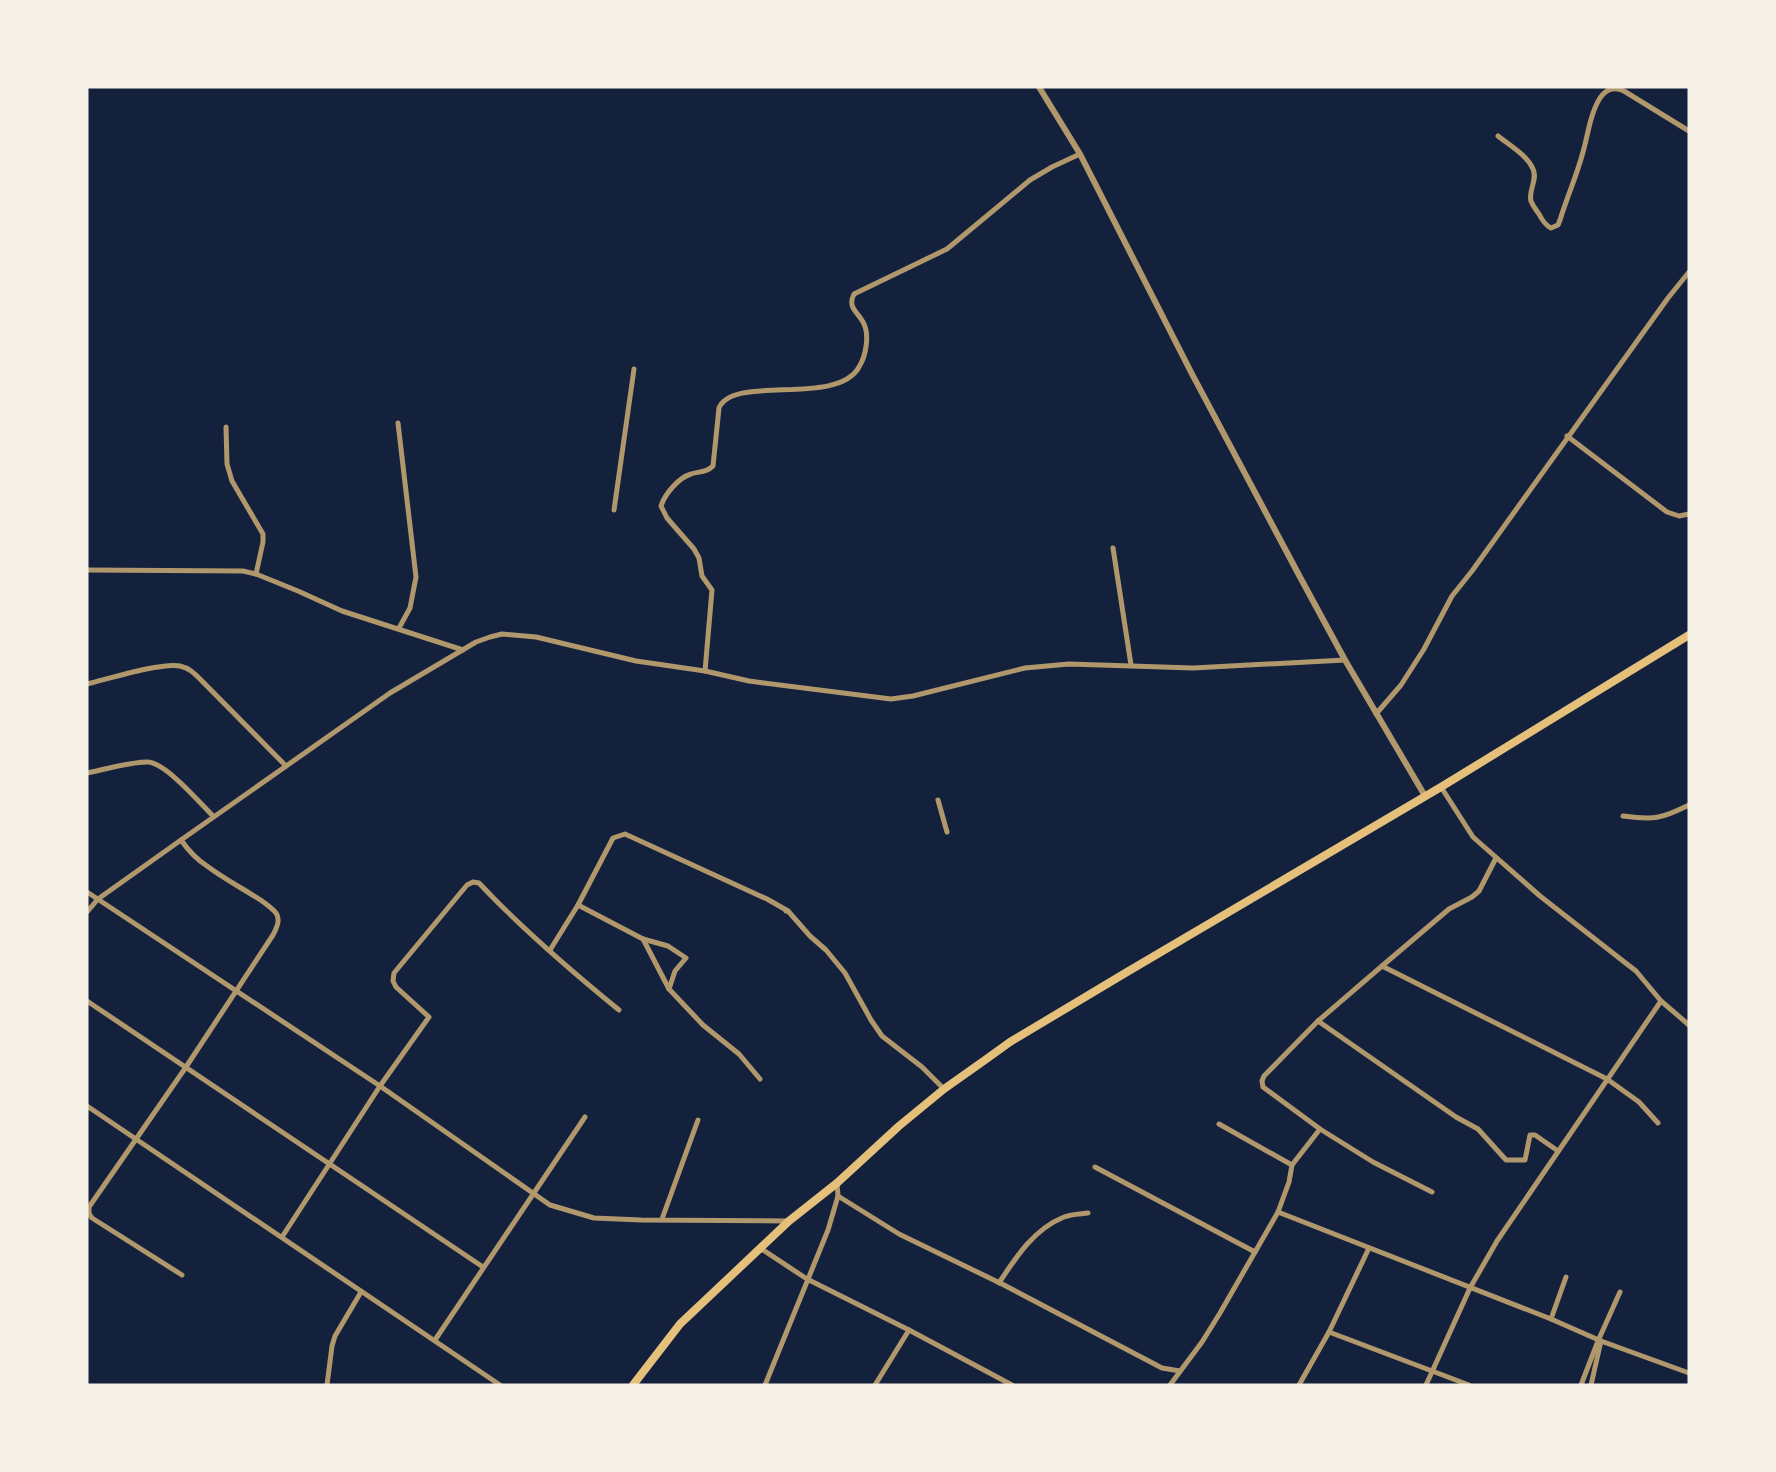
<svg xmlns="http://www.w3.org/2000/svg" width="1776" height="1472" font-family="'Exo 2',sans-serif">
<style>
.lines{fill:none;stroke-linecap:round;stroke-linejoin:round}
.minor{stroke:#b1986c;stroke-width:5}
.tertiary{stroke:#b1986c;stroke-width:6}
.primary{stroke:#e5c07b;stroke-width:8}
</style>
<rect width="100%" height="100%" fill="#14213d"/>
<g class="lines">
<g class="minor">
<path d="M1498,136C1509,145 1527,155 1533,169C1538,180 1528,190 1531,201C1533,206 1536,210 1539,214C1542,220 1545,225 1551,228L1558,225L1560,220C1567,197 1577,175 1583,152C1588,135 1590,114 1600,98C1606,89 1614,86 1624,91L1689,131"/>
<polyline points="398,423 416,577 410,608 399,628"/>
<polyline points="226,427 227,464 232,481 263,534 263,542 256,574"/>
<polyline points="1567,436 1667,512 1679,516 1689,514"/>
<polyline points="614,510 634,369"/>
<polyline points="1113,548 1131,665"/>
<polyline points="87,570 243,571 256,574 298,591 342,611 463,650"/>
<path d="M705,671L712,590L702,576L699,558L694,549L667,518L661,506C665,494 678,478 691,474C700,471 706,473 713,466L719,408C733,374 837,407 859,367C866,356 870,334 863,322C858,312 847,308 854,294L947,249L1030,180L1052,167L1080,154"/>
<path d="M87,684C108,679 162,662 180,666C189,668 194,673 200,679L286,766"/>
<polyline points="1376,714 1401,685 1424,649 1452,596 1472,571 1668,298 1689,272"/>
<path d="M87,773C102,770 134,761 148,762C166,763 200,803 213,816"/>
<polyline points="1441,787 1473,837 1482,845 1540,896 1623,961 1636,971 1661,1001 1689,1025"/>
<polyline points="938,800 947,832"/>
<path d="M1623,816C1654,820 1661,819 1689,805"/>
<polyline points="87,892 380,1086 550,1205 594,1218 641,1220 789,1221"/>
<polyline points="578,905 643,939 669,989 703,1025 739,1054 760,1079"/>
<polyline points="786,911 788,911 810,936 826,950 845,973 871,1020 882,1036 922,1067 944,1089"/>
<polyline points="87,912 98,899 181,840 390,693 476,642 490,637 502,634 536,637 636,661 705,671 749,681 891,699 913,696 1025,668 1069,664 1193,668 1345,660"/>
<polyline points="643,939 668,946 686,958 675,971 669,989"/>
<polyline points="550,950 578,905 613,838 625,834 767,899 788,911"/>
<polyline points="1382,966 1607,1079 1639,1102 1658,1123"/>
<polyline points="87,1001 483,1267"/>
<polyline points="1318,1021 1456,1117 1478,1129 1506,1160 1525,1160 1530,1135 1535,1135 1558,1151"/>
<polyline points="87,1106 500,1385"/>
<polyline points="1219,1124 1292,1165"/>
<polyline points="1320,1129 1373,1162 1432,1192"/>
<polyline points="1095,1167 1255,1252"/>
<polyline points="837,1184 838,1196 899,1234 1004,1285 1162,1368 1180,1371"/>
<polyline points="87,1211 92,1218 182,1275"/>
<path d="M89,1212V1207L186,1067L273,935C276,929 281,920 276,913C273,909 266,904 262,901C244,889 224,879 207,866C196,859 188,850 181,840"/>
<polyline points="1278,1212 1551,1319 1601,1341"/>
<polyline points="662,1219 698,1120"/>
<path d="M282,1237L380,1086L429,1017L396,987L393,981L394,973L467,885L473,882L479,883C522,929 570,970 619,1010"/>
<polyline points="760,1248 807,1279 909,1330 1012,1385"/>
<path d="M999,1283C1016,1257 1034,1229 1064,1217C1071,1214 1080,1214 1088,1213"/>
<polyline points="1551,1319 1566,1277"/>
<polyline points="1329,1332 1469,1385"/>
<polyline points="435,1340 585,1117"/>
<polyline points="327,1385 332,1346 335,1336 361,1292"/>
<polyline points="765,1385 828,1230 838,1196"/>
<polyline points="875,1385 909,1330"/>
<polyline points="1170,1385 1202,1342 1220,1313 1278,1212 1289,1182 1292,1165 1320,1129 1263,1087 1262,1081 1264,1076 1318,1021 1382,966 1449,909 1472,897 1479,891 1496,858"/>
<polyline points="1299,1385 1329,1332 1369,1248"/>
<polyline points="1426,1385 1470,1288 1497,1241 1661,1001"/>
<polyline points="1581,1385 1598,1341 1620,1292"/>
<polyline points="1591,1385 1601,1341 1689,1373"/>
</g>
<polyline class="tertiary" points="1039,87 1080,154 1192,374 1300,577 1345,660 1425,796"/>
<polyline class="primary" points="633,1385 680,1324 789,1221 837,1183 899,1126 944,1089 985,1060 1010,1042 1127,972 1441,787 1689,635"/>
</g>
<rect width="1776" height="1472" fill="none" stroke="#f6f1e7" stroke-width="177"/>
</svg>
